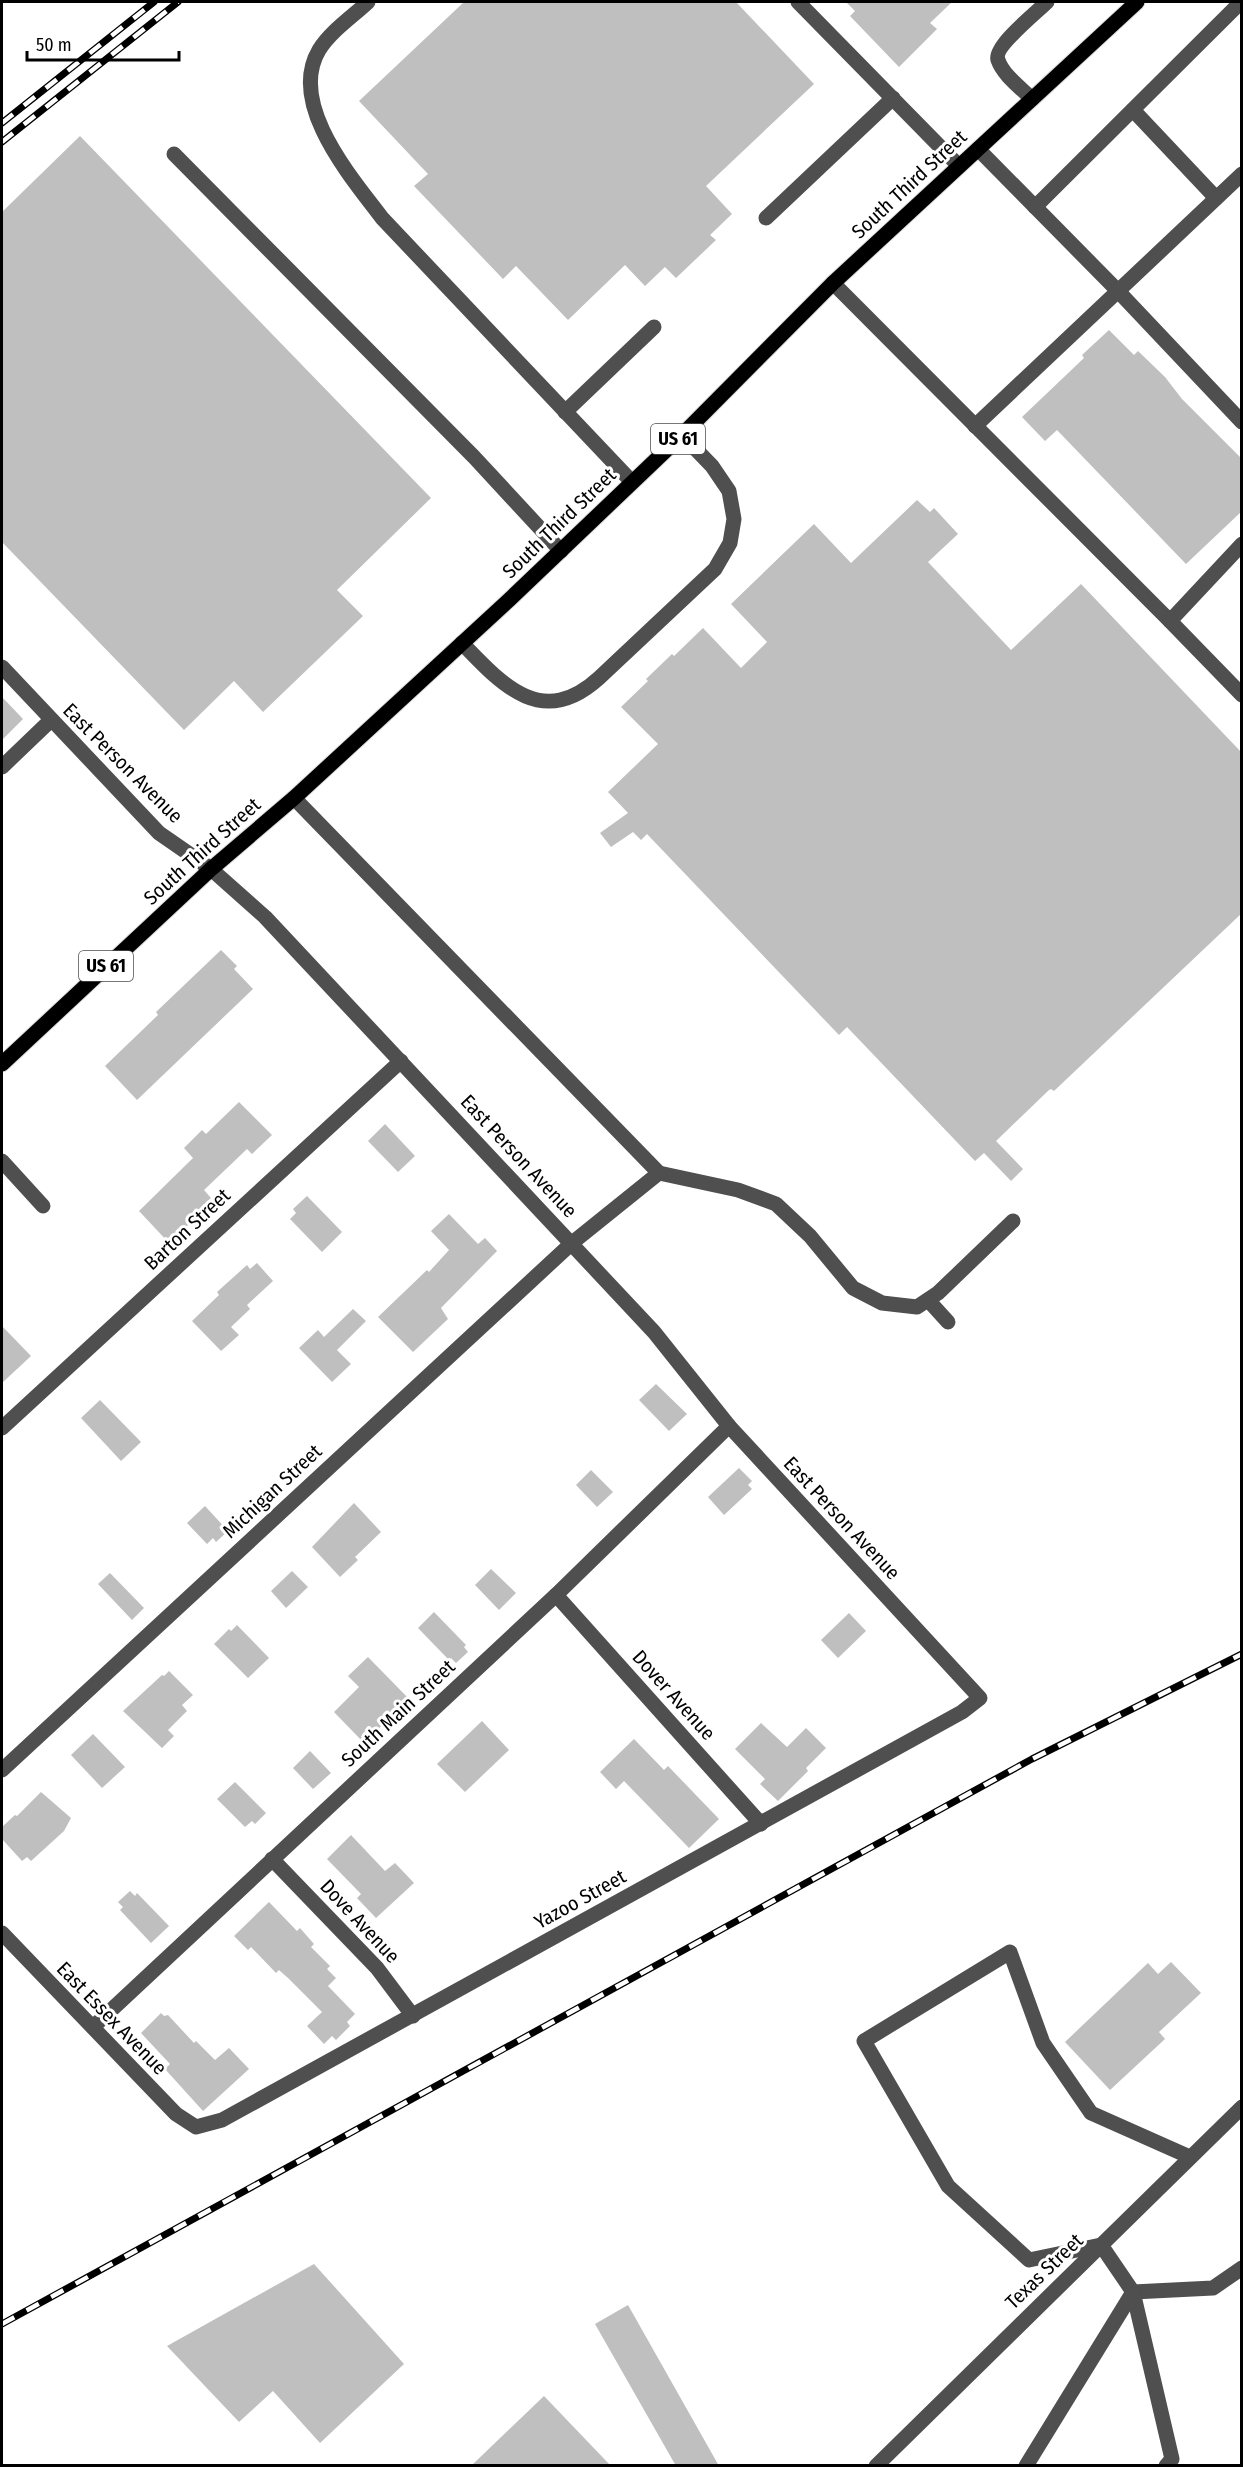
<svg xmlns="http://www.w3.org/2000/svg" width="1243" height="2467" font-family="'Fira Sans Condensed',sans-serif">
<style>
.building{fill:#bfbfbf}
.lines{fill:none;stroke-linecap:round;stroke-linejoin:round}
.major-casing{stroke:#dbdbdb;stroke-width:17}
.minor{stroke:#4f4f4f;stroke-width:15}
.major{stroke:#000;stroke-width:15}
.rail-casing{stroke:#000;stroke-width:7}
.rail{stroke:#fff;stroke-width:4.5;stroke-dasharray:14;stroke-linecap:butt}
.labels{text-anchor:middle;stroke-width:6;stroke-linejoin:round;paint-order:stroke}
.shield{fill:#fff;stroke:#4c4c4c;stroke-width:1.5}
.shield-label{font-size:18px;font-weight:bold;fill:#000}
.street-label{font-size:20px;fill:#000;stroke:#fff}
</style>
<rect width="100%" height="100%" fill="#fff"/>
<g class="building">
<polygon points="464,2 736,2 814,84 706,186 732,214 710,235 716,240 676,278 665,267 645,286 625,265 568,320 516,266 503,279 414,186 428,174 359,101"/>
<polygon points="846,2 952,2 930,23 937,29 899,67 850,16 855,11"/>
<polygon points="80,136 431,498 337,590 363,616 263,712 234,681 184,730 2,542 2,212"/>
<polygon points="1109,330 1134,355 1138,351 1165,377 1182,399 1242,459 1242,511 1186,564 1057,430 1045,441 1022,417 1084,358 1082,355"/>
<polygon points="917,500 930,512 934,508 958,534 928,562 1011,650 1081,584 1242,753 1242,913 1054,1091 1051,1089 1049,1090 996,1141 1023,1169 1011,1181 984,1153 975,1161 847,1027 839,1035 647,834 641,840 633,832 611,847 600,833 628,813 608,792 658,744 621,707 648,681 646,679 672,654 674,656 703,628 741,668 767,642 731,604 814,524 851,563"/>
<polygon points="2,697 23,719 2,740"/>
<polygon points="221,950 237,966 234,969 253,989 137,1100 105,1066 158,1015 156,1012"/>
<polygon points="239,1102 272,1135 252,1154 247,1149 204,1190 211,1198 201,1207 204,1210 169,1243 139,1211 193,1158 184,1148 202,1130 206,1134"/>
<polygon points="385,1124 415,1156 398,1172 368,1141"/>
<polygon points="307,1196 342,1232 322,1252 290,1219 296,1213 293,1209"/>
<polygon points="449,1214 478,1244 485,1238 497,1251 441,1308 448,1319 413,1352 378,1317 427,1270 429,1272 449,1250 431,1231"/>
<polygon points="257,1263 273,1281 247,1305 250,1309 231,1327 239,1335 221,1351 192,1321 219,1295 217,1292 247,1265 250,1269"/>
<polygon points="353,1309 366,1321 337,1350 351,1364 332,1382 299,1348 318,1330 324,1337"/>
<polygon points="2,1326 31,1356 2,1383"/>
<polygon points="656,1384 687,1414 669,1431 639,1400"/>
<polygon points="100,1400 141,1442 121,1461 81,1418"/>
<polygon points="739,1468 752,1481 748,1485 752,1489 724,1515 708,1497"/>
<polygon points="591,1470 613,1492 597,1507 576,1485"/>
<polygon points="354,1503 381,1532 355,1557 358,1560 340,1577 312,1547"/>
<polygon points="205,1506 228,1531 216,1542 213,1538 207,1544 187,1523"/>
<polygon points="491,1569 516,1593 499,1610 475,1585"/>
<polygon points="292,1571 308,1587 286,1608 271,1591"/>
<polygon points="110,1573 144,1608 132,1620 98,1584"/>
<polygon points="434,1612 466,1645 464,1647 468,1652 456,1663 451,1658 449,1660 418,1628"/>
<polygon points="849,1613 866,1631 838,1658 821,1640"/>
<polygon points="237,1625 269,1658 248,1678 214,1644 229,1629 231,1631"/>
<polygon points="368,1657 409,1699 364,1743 334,1712 359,1687 348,1676"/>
<polygon points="169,1671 193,1695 182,1705 187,1711 168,1730 174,1736 162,1748 123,1711 162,1675 164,1676"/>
<polygon points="482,1721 509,1750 465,1792 437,1764"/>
<polygon points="761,1723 787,1747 806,1728 826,1748 806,1768 808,1771 778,1801 760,1784 765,1779 735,1749"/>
<polygon points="93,1734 125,1767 102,1788 71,1755"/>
<polygon points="634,1739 664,1770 668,1766 719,1819 689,1848 624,1781 616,1789 600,1772"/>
<polygon points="310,1751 331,1773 313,1789 293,1768"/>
<polygon points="235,1782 266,1813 255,1824 252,1821 245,1827 217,1799"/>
<polygon points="41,1792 71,1818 64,1831 31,1861 27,1857 22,1861 2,1839 2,1827 15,1815 17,1816"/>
<polygon points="351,1835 385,1871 395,1863 414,1883 376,1918 357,1898 361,1894 327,1859"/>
<polygon points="130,1891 135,1896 137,1893 169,1926 151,1943 120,1910 123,1907 118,1902"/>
<polygon points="269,1902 297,1931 300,1928 314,1944 311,1947 330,1966 327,1969 336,1978 328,1986 355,2014 347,2022 350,2026 336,2040 332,2036 324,2044 307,2026 322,2012 288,1978 279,1970 276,1973 251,1947 248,1950 234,1936"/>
<polygon points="1171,1962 1201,1993 1159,2032 1165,2039 1110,2090 1065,2042 1148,1963 1158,1974"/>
<polygon points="161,2013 164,2016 168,2015 194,2043 196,2041 215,2060 229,2048 249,2069 203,2111 165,2069 170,2064 141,2033"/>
<polygon points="314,2264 404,2364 320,2443 273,2391 239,2422 167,2346"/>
<polygon points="628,2305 719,2466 676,2466 595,2324"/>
<polygon points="544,2396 611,2466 471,2466"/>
</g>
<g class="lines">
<defs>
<polyline id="major" points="2,1064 211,869 294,798 509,600 682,435 833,283 1137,2"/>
</defs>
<use href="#major" class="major-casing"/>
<g class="minor">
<path d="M368,2C352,17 331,31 319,50C287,104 352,178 382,218L632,482"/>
<polyline points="798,2 959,166"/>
<path d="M1032,99C1021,88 1003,75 998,60C993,47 1037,12 1047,2"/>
<polyline points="1133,110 1216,198"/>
<polyline points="978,149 1118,291 1242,422"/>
<polyline points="174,154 474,457 561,551"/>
<polyline points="1035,207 1240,3"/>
<polyline points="766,218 893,98"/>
<polyline points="833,283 1170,621 1242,544"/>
<polyline points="565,412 654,327"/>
<polyline points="975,426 1242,174"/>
<polyline points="1170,621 1242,695"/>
<path d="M462,643C503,686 543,729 599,678L715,569L730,543L734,519L729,491L712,466L682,435"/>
<polyline points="2,667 159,833 211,869 265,917 654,1332 729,1426 980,1698 962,1712 222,2120 196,2127 176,2114 2,1933"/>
<polyline points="2,767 51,720"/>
<polyline points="2,1161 43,1206"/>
<polyline points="659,1173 738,1190 776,1204 810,1236 853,1288 882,1303 917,1307 938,1293 1013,1221"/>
<polyline points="928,1300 948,1322"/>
<polyline points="2,1428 401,1061"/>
<polyline points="556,1595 761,1824"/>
<polyline points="2,1770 572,1243 659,1173 294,798"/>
<polyline points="272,1859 377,1968 413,2016"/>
<polyline points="93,2027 556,1595 729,1426"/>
<polyline points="1133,2292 1213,2288 1242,2268"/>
<polyline points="876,2466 1242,2107"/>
<polyline points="1026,2466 1133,2292"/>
<polyline points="1166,2466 1172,2459 1133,2292 1101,2245 1029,2260 948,2186 864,2041 1010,1952 1043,2043 1091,2113 1190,2157"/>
</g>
<use href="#major" class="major"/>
<defs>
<g id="rail">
<polyline points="2,123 154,2"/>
<polyline points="2,142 178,2"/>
<polyline points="2,2324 1032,1759 1242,1654"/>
</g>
</defs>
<use href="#rail" class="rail-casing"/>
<use href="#rail" class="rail"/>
</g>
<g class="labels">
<g class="shield">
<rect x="651" y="424" width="54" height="30" rx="4.5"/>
<rect x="79" y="951" width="54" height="30" rx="4.5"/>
</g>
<g class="shield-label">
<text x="678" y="445">US 61</text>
<text x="106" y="972">US 61</text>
</g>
<g class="street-label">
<text transform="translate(909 184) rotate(-43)" y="7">South Third Street</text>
<text transform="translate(559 523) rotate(-44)" y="7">South Third Street</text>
<text transform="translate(123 763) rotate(45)" y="7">East Person Avenue</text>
<text transform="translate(202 851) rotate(-42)" y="7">South Third Street</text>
<text transform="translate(519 1156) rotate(47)" y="7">East Person Avenue</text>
<text transform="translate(187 1229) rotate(-43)" y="7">Barton Street</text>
<text transform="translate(272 1491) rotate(-43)" y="7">Michigan Street</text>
<text transform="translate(842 1518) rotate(47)" y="7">East Person Avenue</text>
<text transform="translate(674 1695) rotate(48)" y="7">Dover Avenue</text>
<text transform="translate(398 1713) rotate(-43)" y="7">South Main Street</text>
<text transform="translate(580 1899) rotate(-29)" y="7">Yazoo Street</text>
<text transform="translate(360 1921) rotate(47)" y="7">Dove Avenue</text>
<text transform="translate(112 2018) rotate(46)" y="7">East Essex Avenue</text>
<text transform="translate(1044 2271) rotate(-44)" y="7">Texas Street</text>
</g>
</g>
<rect width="1243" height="2467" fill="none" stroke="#000000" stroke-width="6"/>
<path d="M27 51v9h152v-9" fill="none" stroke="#000000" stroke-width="3"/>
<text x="36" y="51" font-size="18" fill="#000000" stroke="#ffffff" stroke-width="4.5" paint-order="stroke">50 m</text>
</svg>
